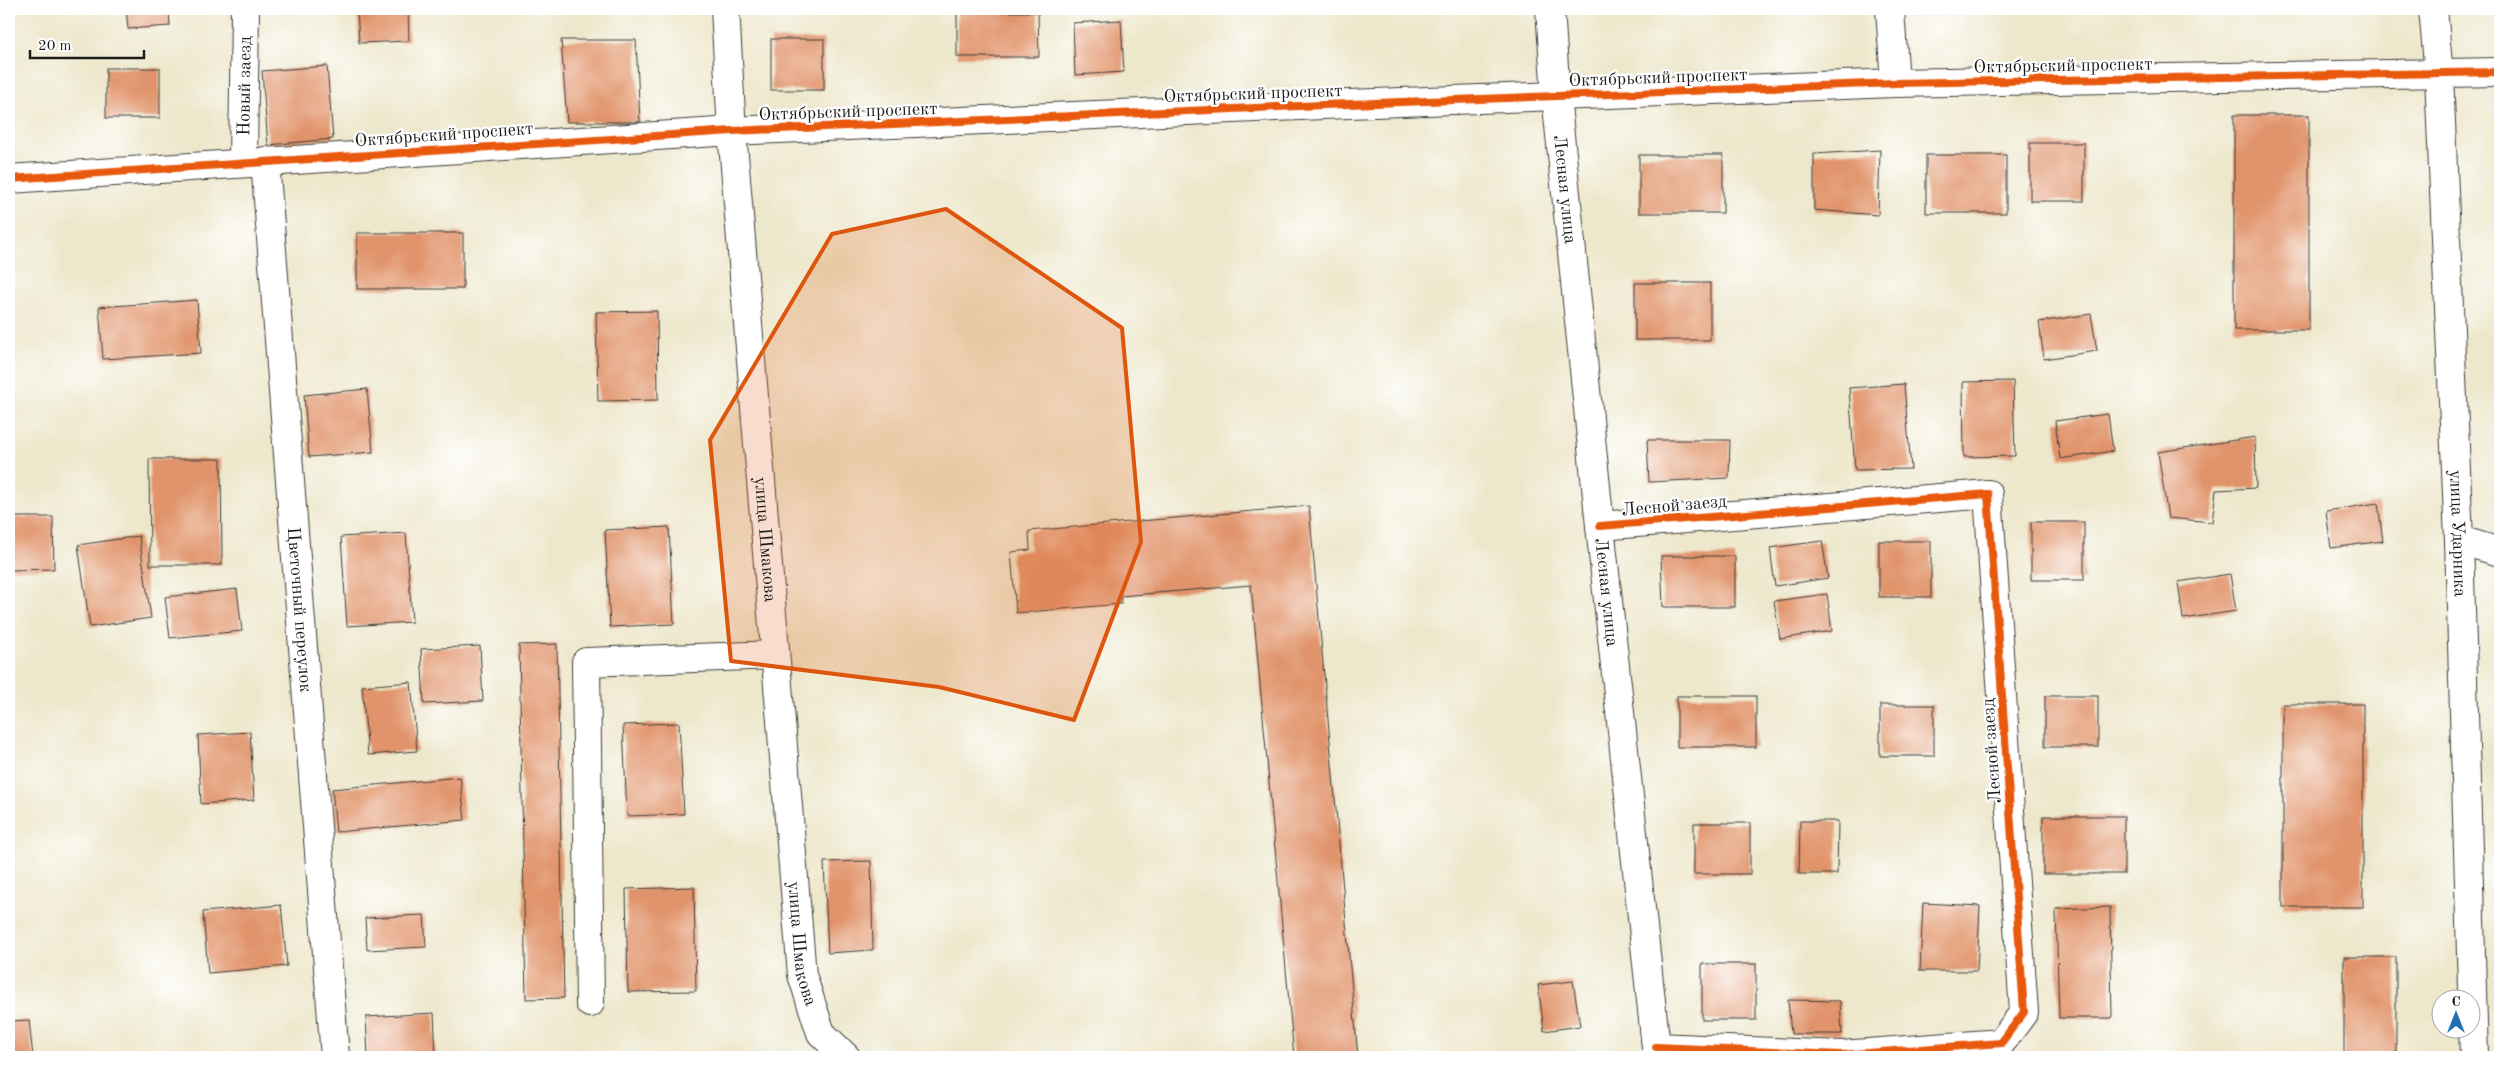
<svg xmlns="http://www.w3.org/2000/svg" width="2509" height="1066" font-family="'Old Standard TT',serif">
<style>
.building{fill:#e1946c}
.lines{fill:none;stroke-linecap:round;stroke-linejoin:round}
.minor-casing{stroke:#3b3a36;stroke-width:30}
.minor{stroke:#fff;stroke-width:28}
.cycleway-casing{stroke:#fff;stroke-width:11}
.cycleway{stroke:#e8590c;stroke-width:8}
.marked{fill:#de560d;fill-opacity:0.2;stroke:#de560d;stroke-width:4;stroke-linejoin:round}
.labels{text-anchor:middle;stroke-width:4.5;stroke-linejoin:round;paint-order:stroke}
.street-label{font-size:18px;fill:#1c1c1c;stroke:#fff}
</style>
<rect width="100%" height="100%" fill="#fff"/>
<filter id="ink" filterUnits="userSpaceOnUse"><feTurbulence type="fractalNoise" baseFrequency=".02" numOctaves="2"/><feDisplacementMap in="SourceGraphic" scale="10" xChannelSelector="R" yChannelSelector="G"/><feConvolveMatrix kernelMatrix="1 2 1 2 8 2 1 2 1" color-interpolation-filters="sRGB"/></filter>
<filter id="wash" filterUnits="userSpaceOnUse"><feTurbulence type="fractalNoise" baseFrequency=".0096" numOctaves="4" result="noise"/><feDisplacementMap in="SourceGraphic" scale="20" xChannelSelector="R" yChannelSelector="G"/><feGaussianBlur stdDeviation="1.12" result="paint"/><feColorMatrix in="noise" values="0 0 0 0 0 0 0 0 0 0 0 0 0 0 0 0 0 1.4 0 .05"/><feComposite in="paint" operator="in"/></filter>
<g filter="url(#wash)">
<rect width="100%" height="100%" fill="#ede7cb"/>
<g id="blocks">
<g class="building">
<polygon points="126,9 169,9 170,26 128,29"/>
<polygon points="357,9 408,9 409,41 359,43"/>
<rect x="1626" y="9" width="183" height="3"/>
<polygon points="957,12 1038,12 1039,57 957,57"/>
<polygon points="1121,20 1124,72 1075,75 1073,23"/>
<rect x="771" y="39" width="53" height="51"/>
<polygon points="561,40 636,40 640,122 567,122"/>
<polygon points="327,66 333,139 268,145 262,71"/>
<rect x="106" y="68" width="54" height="50"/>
<rect x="2234" y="115" width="75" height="215"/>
<rect x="2030" y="143" width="54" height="58"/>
<polygon points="1880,150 1878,215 1814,210 1814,154"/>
<rect x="1639" y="155" width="84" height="58"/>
<rect x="1926" y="155" width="80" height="58"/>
<rect x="357" y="233" width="106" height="56"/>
<rect x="1635" y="283" width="75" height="57"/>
<polygon points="197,300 201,353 103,359 99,307"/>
<polygon points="657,311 658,400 598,401 596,312"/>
<polygon points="2091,314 2097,351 2044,359 2039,322"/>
<polygon points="2013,381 2015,456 1964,457 1963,382"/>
<polygon points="1904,384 1911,469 1855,470 1849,388"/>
<polygon points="367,389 373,452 309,457 304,395"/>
<polygon points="2108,414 2113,451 2060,459 2055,421"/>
<polygon points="2255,437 2256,488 2216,490 2212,522 2168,518 2158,452"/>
<polygon points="1647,440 1730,440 1729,478 1649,482"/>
<polygon points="149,459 221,459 222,565 150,565"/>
<polygon points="2378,503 2383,541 2331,548 2326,511"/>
<polygon points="1309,506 1358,1057 1294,1057 1251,585 1121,596 1121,604 1016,613 1011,552 1030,550 1029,531"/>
<polygon points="9,517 53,517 54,569 9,570"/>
<rect x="2031" y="522" width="53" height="58"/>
<polygon points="669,527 674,624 610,627 605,530"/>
<polygon points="406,533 412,622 347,626 341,537"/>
<polygon points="139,536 151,618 90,627 78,545"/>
<polygon points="1822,541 1828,578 1775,586 1770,548"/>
<rect x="1879" y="541" width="52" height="56"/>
<polygon points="1661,556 1735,556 1735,607 1663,607"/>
<polygon points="2230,574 2236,611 2183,619 2178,582"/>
<polygon points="237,589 242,631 170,638 165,597"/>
<polygon points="1827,594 1832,631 1780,639 1774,601"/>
<polygon points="557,644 564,998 526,999 519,645"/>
<polygon points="480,646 483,701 424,704 421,649"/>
<polygon points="411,682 417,751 368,755 362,686"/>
<rect x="1677" y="696" width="79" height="51"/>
<rect x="2045" y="696" width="53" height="51"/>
<rect x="2283" y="704" width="80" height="203"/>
<rect x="1880" y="705" width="54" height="51"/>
<polygon points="679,723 684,814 627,816 623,725"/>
<polygon points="250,732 254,800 201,804 198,735"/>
<polygon points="460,777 465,820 336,832 332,789"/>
<rect x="2043" y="816" width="81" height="58"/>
<polygon points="1800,821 1838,821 1837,874 1799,874"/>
<rect x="1694" y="823" width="56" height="51"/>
<polygon points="871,861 873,950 828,953 824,862"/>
<polygon points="694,887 696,991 628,992 626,889"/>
<polygon points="1923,903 1980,906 1977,971 1920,971"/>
<polygon points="281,905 287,966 208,973 203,912"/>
<polygon points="2110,907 2112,1018 2059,1018 2056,909"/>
<polygon points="424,915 426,947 367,950 365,918"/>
<rect x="2344" y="957" width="52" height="100"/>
<rect x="1702" y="964" width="54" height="56"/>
<polygon points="1573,981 1580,1026 1544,1031 1538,985"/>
<polygon points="1788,1000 1840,1001 1842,1034 1791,1034"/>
<polygon points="434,1013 436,1057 368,1057 366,1017"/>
<polygon points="29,1020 33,1057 9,1057 9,1021"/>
</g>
</g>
</g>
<g filter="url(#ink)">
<use href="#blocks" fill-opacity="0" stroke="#3b3a36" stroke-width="1"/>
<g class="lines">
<defs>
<g id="minor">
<path id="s1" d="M725,9L732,131L802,975L821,1033L846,1057"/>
<path id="s2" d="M1550,9L1556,96L1600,526L1657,1057"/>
<polyline points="1890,9 1895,83"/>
<path id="s3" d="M2433,9L2439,75L2459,540L2474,1057"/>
<path id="s4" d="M265,161L335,1057"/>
<path id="s5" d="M243,162L245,9"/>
<polyline points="9,179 732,131 1323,105 1895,83 2500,72"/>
<polyline points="1600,526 1988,494 2024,1012 2001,1043 1841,1055 1656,1047"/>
<polyline points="2459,540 2500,552"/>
<polyline points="590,1003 586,662 775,655"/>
</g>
</defs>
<use href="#minor" class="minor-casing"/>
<use href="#minor" class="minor"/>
<defs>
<g id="cycleway">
<polyline points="9,179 732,131 1323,105 1895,83 2500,72"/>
<polyline points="1600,526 1988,494 2024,1012 2001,1043 1841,1055 1656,1047"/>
</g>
</defs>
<use href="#cycleway" class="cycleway-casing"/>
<use href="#cycleway" class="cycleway"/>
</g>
</g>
<path class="marked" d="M946,209L1122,328L1141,542L1074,720L939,687L731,661L710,440L832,234Z"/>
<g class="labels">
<g class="street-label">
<text transform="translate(2063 65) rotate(-1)" y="6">Октябрьский проспект</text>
<text transform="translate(1658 77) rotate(-2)" y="6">Октябрьский проспект</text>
<text dy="6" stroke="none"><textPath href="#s5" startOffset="76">Новый заезд</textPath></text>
<text transform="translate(1253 93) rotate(-2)" y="6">Октябрьский проспект</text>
<text transform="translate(848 111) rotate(-2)" y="6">Октябрьский проспект</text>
<text transform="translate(444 134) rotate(-4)" y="6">Октябрьский проспект</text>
<text dy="6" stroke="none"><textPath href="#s2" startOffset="181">Лесная улица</textPath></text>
<text transform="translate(1674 505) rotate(-5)" y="6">Лесной заезд</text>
<text dy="6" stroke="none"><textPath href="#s3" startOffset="525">улица Ударника</textPath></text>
<text dy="6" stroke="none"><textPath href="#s1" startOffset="532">улица Шмакова</textPath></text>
<text dy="6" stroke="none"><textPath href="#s2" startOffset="586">Лесная улица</textPath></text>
<text dy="6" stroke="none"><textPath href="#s4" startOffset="450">Цветочный переулок</textPath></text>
<text transform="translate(1991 751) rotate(-94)" y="6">Лесной заезд</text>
<text dy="6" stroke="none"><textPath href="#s1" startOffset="938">улица Шмакова</textPath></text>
</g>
</g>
<rect width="2509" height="1066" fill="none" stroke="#fff" stroke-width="30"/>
<g transform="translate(2456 1014)"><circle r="24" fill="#ffffff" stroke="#a4a4a4"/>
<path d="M0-4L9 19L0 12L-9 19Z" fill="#1f6fb2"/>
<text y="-8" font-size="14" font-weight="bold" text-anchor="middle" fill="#1c1c1c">С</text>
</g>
<path d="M30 50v8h114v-8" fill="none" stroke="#1c1c1c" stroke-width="2.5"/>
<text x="38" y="50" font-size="15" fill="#1c1c1c" stroke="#ffffff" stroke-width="4" paint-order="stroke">20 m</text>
</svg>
